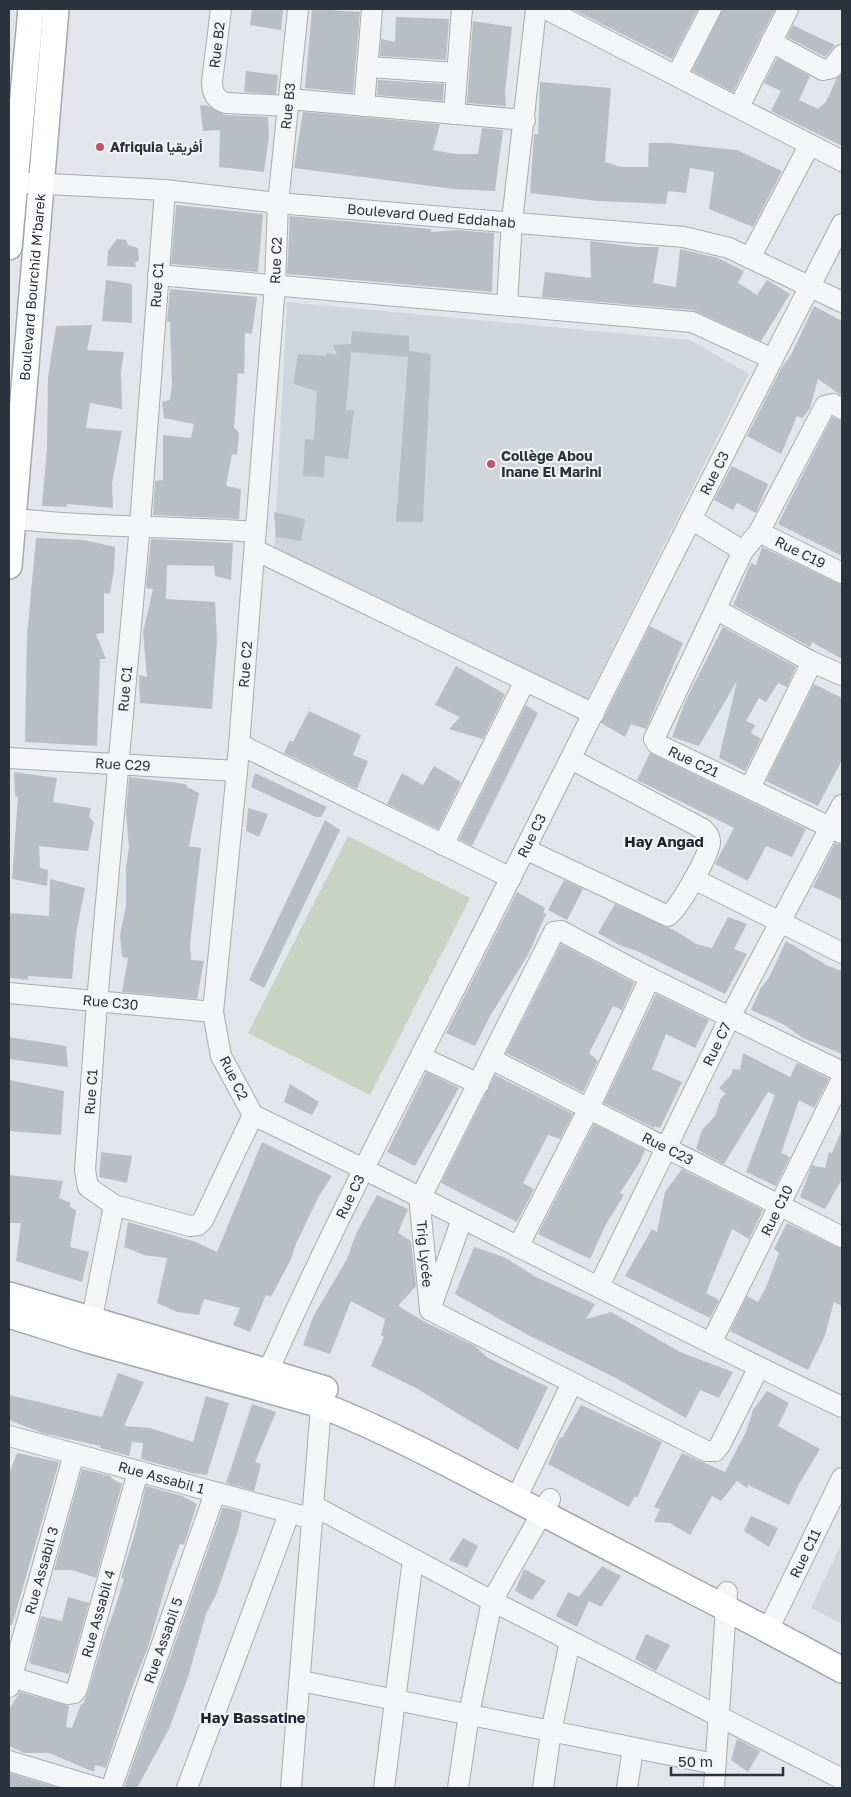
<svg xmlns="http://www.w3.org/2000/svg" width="851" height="1797" font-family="'Golos Text',Vazirmatn,sans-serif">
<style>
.built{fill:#d0d4db}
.green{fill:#c7d2c3}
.building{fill:#b9bec5}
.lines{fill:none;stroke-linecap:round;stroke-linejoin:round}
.minor-casing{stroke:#a7acb3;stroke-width:22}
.major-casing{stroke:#a2a9b4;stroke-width:28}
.minor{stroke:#f4f5f7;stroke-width:20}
.major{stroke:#fff;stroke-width:25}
.poi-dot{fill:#c45165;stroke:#f1f3f6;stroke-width:2}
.labels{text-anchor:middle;stroke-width:4.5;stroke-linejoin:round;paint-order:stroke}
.street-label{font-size:14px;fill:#2b333f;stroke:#f1f3f6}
.poi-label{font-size:14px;font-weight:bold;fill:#2b333f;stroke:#f1f3f6;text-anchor:start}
.neighbourhood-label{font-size:15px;font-weight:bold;fill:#1d2430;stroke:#f1f3f6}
</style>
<rect width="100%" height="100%" fill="#e2e5e9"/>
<g class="built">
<polygon points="287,302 690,340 749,374 583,708 274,554"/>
<polygon points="842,1542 842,1624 811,1608"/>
</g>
<polygon class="green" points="348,836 470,898 370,1095 248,1033"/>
<g class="building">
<polygon points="252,9 283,9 281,30 250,25"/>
<polygon points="312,9 360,12 353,93 305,88"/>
<polygon points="572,9 698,9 672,59"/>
<polygon points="723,9 775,9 733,92 692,71"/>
<polygon points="396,17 449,19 446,60 380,56 381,39 395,42"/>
<polygon points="473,21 512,27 505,92 506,106 467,103"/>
<polygon points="793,25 809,33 835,45 825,57 787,37"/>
<polygon points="777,58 810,76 799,100 818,109 826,102 837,78 842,74 842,146 771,111 781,91 764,83"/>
<polygon points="246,71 278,75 276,94 244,92"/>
<polygon points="378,80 444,84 443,101 377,95"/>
<polygon points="540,82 611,88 605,162 621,167 648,167 649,143 669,143 737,150 782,171 753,227 709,209 714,172 690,168 686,193 668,191 666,204 598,201 530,193 534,134 538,134"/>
<polygon points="200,105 208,106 225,115 268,117 269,136 264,172 219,167 220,130 203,131"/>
<polygon points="303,112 440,124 433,150 455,154 478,154 482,128 503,130 495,191 454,189 294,168"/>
<polygon points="176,205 263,214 258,272 171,264"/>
<polygon points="290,216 431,229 431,232 457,230 494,233 492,292 287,274"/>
<polygon points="117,239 126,240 128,245 138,248 139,260 135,263 136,267 107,266 108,251"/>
<polygon points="590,241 637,247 659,247 653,283 676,287 680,249 718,258 744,271 738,283 757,295 767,280 790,294 761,341 693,310 542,297 545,272 591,278"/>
<polygon points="106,280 132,284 132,323 102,321"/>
<polygon points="170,289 257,297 252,334 245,333 244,374 238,373 234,427 239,433 237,455 232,454 226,486 241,489 239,519 153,515 155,481 163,480 163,435 191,438 194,424 164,418 162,402 170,400 172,385 170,322 167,322"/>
<polygon points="814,306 842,321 842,396 818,379 810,408 803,418 797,416 781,454 747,436 782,367 791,355"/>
<polygon points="92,325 87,350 124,352 121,372 122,409 90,403 86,428 122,431 112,483 113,508 67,504 66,507 42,506 47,447 48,377 56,326"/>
<polygon points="352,331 409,336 409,351 431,354 423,522 396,522 408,357 351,352 346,410 354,410 348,459 325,456 324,477 303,476 305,439 314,440 317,391 293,384 298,354 326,356 327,353 337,355 333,345 351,344"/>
<polygon points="832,417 842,421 842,556 778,524"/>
<polygon points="732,466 768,484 756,513 737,503 733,510 714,500"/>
<polygon points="274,512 305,519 301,541 276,537"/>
<polygon points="36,538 84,540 115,547 114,570 110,594 104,593 104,633 96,634 106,659 100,659 97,746 25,742 27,636"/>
<polygon points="151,539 233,543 231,580 215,576 214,566 167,565 166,599 215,602 217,640 212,709 140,703 139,675 147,677 143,632 153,589 146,588"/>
<polygon points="762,547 842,585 842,659 812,642 810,647 733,605 751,563 756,565"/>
<polygon points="650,626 683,643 646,729 631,724 625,737 601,723"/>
<polygon points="723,627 796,667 787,687 778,683 766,702 759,698 746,721 755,725 751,733 761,739 745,771 719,758 737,681 699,746 672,737 685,702"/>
<polygon points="456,666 505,694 483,739 449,729 460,717 435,705"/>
<polygon points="814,684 842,698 842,760 818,806 766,781"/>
<polygon points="526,705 538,713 472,846 459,839"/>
<polygon points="309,711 361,735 353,755 368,761 357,789 284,753 290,740 293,742"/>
<polygon points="650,753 806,829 792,857 766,846 748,881 715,864 734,828 637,780"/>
<polygon points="434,766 461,782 438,829 387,804 402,773 423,785"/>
<polygon points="14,772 57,778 53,802 91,808 89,817 94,822 88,851 39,846 40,868 48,870 47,886 12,879 18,797 15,796"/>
<polygon points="255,773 327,807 321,817 316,817 251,787"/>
<polygon points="129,777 186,784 187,787 199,793 189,846 201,848 190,944 191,960 204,961 197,999 122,992 128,958 122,957 120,935 126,906 126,866 129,848 126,813"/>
<polygon points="248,808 268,814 259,837 246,831"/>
<polygon points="325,820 340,830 264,988 249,980"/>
<polygon points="835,843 842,845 842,900 813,887"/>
<polygon points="50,879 85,888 76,934 72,979 28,976 28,980 9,978 9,913 49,916"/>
<polygon points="564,880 583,889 567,920 548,910"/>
<polygon points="517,892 545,908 543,912 546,914 528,955 490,1016 475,1046 446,1033"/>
<polygon points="615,904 676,931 696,944 712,948 728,917 747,924 734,949 747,954 725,994 637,951 621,946 598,933"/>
<polygon points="786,941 828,966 842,971 842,1054 803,1038 783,1024 751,1010 760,989 770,976"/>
<polygon points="561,944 634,983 622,1010 613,1006 589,1053 598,1061 583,1092 506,1053"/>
<polygon points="656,994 709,1020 695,1048 666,1034 652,1069 682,1082 660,1128 655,1126 654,1128 604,1103"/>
<polygon points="9,1037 66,1046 68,1067 9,1059"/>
<polygon points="743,1053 790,1077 797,1063 829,1079 814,1108 799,1100 781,1153 790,1157 776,1186 746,1172 775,1095 768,1092 724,1164 696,1149 702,1130 715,1116 721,1098 726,1094 719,1088 731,1075 733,1069 740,1070"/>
<polygon points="426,1072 459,1088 415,1166 387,1152"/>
<polygon points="495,1075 573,1114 560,1139 548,1135 523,1183 534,1189 517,1222 441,1183"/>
<polygon points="9,1080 64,1091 61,1135 9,1131"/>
<polygon points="290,1084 319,1102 312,1115 284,1102"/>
<polygon points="594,1124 645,1150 640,1162 620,1193 624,1195 606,1224 590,1259 538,1234"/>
<polygon points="842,1129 842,1179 825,1209 800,1197 812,1165 825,1168 829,1152 832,1153"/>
<polygon points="262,1142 332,1176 319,1196 295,1246 291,1259 271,1297 266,1295 250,1332 233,1325 240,1308 204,1299 199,1315 177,1312 157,1303 167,1258 144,1255 124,1247 128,1222 196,1242 217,1252"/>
<polygon points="101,1152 132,1156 127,1183 99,1177"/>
<polygon points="682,1169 763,1210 749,1239 732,1229 706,1293 719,1300 710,1318 625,1276 652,1229 657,1232 665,1192"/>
<polygon points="9,1175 63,1181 59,1198 71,1203 69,1206 76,1211 70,1247 89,1252 82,1282 16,1261 21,1223 9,1223"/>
<polygon points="377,1195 408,1209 398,1233 411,1241 416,1286 398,1306 427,1323 475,1346 488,1358 548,1387 518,1450 416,1388 371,1366 384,1337 381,1335 385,1319 351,1301 330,1354 303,1345 313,1317 347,1259 356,1234"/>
<polygon points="787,1223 842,1249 842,1306 834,1302 824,1338 808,1370 730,1331 747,1296 758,1302 767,1285 779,1253 774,1249"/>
<polygon points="474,1247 504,1257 536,1277 595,1304 586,1319 611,1312 680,1352 733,1372 719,1398 700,1390 686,1418 612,1376 528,1335 455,1294"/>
<polygon points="118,1373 144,1382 124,1426 150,1428 193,1442 206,1396 229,1403 207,1475 191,1473 141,1459 143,1443 132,1442 129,1456 100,1448 101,1446 42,1433 9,1420 9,1395 102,1417"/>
<polygon points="767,1391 789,1403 778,1426 820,1449 799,1484 789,1505 748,1485 747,1488 737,1481 721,1501 712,1496 690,1535 670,1523 654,1522 660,1509 654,1507 682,1453 725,1472 746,1432 753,1410"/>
<polygon points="252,1404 276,1412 255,1462 261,1464 254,1491 226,1483"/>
<polygon points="581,1405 662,1442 637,1498 635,1496 629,1507 548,1464 560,1437 562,1438"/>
<polygon points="17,1453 59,1462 12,1625 9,1625 9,1474"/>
<polygon points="82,1469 111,1476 111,1478 122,1484 96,1578 72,1570 54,1570"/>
<polygon points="146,1486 182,1496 197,1504 184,1545 180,1544 169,1574 149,1644 130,1693 106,1768 95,1765 94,1772 49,1753 24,1753 9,1746 9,1709 20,1692 69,1706 66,1727 72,1728 81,1704 83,1704 88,1692 104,1638 114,1611 124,1579 121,1578 135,1533"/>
<polygon points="223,1507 242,1512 238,1531 216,1595 206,1614 188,1677 169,1729 137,1788 124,1788"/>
<polygon points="751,1516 778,1528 769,1547 744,1531"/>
<polygon points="463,1538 478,1546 467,1568 449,1560"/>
<polygon points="602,1566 621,1576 601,1607 589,1601 577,1627 556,1616 568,1592 579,1597"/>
<polygon points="524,1569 546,1581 532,1600 515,1591"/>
<polygon points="68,1597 89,1603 69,1674 31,1664 29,1661 41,1616 62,1621"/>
<polygon points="646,1634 670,1645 656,1671 635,1659"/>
<polygon points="737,1739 760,1751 748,1772 731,1760"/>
<polygon points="9,1773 59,1788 9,1788"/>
</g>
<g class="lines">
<defs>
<g id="minor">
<path d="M221,9L212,82C212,93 216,100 226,103L289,106"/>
<polyline points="546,9 842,161"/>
<polyline points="771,42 823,70 832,68 842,55"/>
<polyline points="369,67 456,73"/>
<polyline points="677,75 711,9"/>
<polyline points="289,99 525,120"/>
<polyline points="364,106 372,9"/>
<polyline points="739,107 788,9"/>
<polyline points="454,114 462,9"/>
<path id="s1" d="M9,182L165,190L278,203L684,237L729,248L842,302"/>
<polyline points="165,190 140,525 97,1002 85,1170 88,1187 114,1205 190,1226 198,1225 203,1220 253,1115"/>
<polyline points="750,258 809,146"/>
<polyline points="158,275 692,322 773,359"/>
<polyline points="507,304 512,221 536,9"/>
<path id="s2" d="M842,409L833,404L825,406L759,532L743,551L654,739L657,744L842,833"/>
<path d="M9,518C91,528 173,526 255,532"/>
<polyline points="691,519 743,551"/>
<path id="s3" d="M759,532L842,573"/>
<polyline points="255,550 594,714"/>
<polyline points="717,610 812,662 842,675"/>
<polyline points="239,744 511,878"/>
<path id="s4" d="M9,758L237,771"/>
<polyline points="750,788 812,662"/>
<polyline points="443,845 525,681"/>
<path d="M525,849L668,916C679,908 710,854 710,842C710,836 707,833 703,829L571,759"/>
<polyline points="694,879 842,953"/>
<path id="s5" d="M9,993L213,1012"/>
<polyline points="421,1057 479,1084"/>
<path id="s6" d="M491,1059L842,1237"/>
<path id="s7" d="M253,1115L221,1056L213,1012L237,771L275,285L278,203L298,9"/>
<path d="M253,1115C451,1210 644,1313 842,1407"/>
<path id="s8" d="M419,1196L430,1310"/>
<polyline points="421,1197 554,932 561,931 650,978 842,1072"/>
<polyline points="518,1247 589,1108 650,978"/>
<path id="s9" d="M599,1286L730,1017L842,805"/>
<polyline points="432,1304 462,1219"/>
<polyline points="430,1310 706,1451 715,1451 720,1445 759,1367"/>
<polyline points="89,1333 114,1205"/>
<path id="s10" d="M711,1343L842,1079"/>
<path id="s11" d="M262,1385C332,1226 413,1072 491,917C607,685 723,454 842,224"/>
<path id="s12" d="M9,1436L313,1519"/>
<polyline points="516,1499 572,1383"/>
<polyline points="314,1506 492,1601 842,1779"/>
<path id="s13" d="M768,1630L842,1478"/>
<path id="s14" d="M12,1677L67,1694L74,1693L77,1689L138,1472"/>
<polyline points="301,1681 715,1764"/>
<path id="s15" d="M9,1687L74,1454"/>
<polyline points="9,1761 99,1788"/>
<path id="s16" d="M109,1788L112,1786L215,1493"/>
<polyline points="187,1788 289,1514"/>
<polyline points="291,1788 322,1393"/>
<polyline points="384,1788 413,1559"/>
<polyline points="458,1788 469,1714 492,1601 550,1499"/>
<polyline points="543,1788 551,1732 570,1641"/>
<polyline points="627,1788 633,1749"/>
<polyline points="714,1788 727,1592"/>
</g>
<g id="major">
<polyline points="9,247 31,9"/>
<path id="s17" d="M9,566L56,9"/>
<polyline points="9,1295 325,1389"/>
<path d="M9,1315L88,1340L321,1405C400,1436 474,1478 550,1517C647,1568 746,1617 842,1670"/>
</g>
</defs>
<use href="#minor" class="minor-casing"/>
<use href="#major" class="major-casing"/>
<use href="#minor" class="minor"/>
<use href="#major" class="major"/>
</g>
<g class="poi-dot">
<circle cx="100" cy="147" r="5"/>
<circle cx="491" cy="464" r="5"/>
</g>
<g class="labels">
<g class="street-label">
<text transform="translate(217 45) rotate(-83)" y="5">Rue B2</text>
<text dy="5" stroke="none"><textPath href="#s7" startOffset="1021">Rue B3</textPath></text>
<text dy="5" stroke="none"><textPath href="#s1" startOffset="424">Boulevard Oued Eddahab</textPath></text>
<text dy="5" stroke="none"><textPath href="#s7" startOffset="866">Rue C2</textPath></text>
<text transform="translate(157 285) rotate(-86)" y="5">Rue C1</text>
<text dy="5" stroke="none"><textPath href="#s17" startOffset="280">Boulevard Bourchid M'barek</textPath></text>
<text dy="5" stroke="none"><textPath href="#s11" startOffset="1018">Rue C3</textPath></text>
<text dy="5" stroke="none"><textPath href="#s3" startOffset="46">Rue C19</textPath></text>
<text dy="5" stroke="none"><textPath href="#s7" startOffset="461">Rue C2</textPath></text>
<text transform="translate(125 689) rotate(-85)" y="5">Rue C1</text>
<text dy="5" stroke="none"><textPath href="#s2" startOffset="440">Rue C21</textPath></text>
<text dy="5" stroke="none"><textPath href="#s4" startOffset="114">Rue C29</textPath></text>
<text dy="5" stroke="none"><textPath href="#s11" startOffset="612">Rue C3</textPath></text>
<text dy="5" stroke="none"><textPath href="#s5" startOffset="102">Rue C30</textPath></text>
<text dy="5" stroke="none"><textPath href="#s9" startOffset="269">Rue C7</textPath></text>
<text transform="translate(234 1078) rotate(64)" y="5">Rue C2</text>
<text transform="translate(91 1092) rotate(-86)" y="5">Rue C1</text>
<text dy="5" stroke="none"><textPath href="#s6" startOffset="198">Rue C23</textPath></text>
<text dy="5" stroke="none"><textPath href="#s11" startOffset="208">Rue C3</textPath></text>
<text dy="5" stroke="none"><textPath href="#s10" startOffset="148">Rue C10</textPath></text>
<text dy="5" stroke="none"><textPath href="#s8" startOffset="58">Trig Lycée</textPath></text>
<text dy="5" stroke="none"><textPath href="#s12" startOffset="158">Rue Assabil 1</textPath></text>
<text dy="5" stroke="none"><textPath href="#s13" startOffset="85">Rue C11</textPath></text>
<text dy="5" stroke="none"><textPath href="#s15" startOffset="121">Rue Assabil 3</textPath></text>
<text dy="5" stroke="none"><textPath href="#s14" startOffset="148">Rue Assabil 4</textPath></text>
<text dy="5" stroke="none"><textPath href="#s16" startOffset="158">Rue Assabil 5</textPath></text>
</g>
<g class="poi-label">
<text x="110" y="152">Afriquia أفريقيا</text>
<text x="501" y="461">Collège Abou<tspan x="501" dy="16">Inane El Marini</tspan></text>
</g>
<g class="neighbourhood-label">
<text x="664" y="847">Hay Angad</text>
<text x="253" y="1723">Hay Bassatine</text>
</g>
</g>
<rect width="851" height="1797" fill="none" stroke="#2b333f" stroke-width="20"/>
<path d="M671 1767v8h112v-8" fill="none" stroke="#2b333f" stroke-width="2.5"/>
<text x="678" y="1767" font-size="15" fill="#2b333f" stroke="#f1f3f6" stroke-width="4" paint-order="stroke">50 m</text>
</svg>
